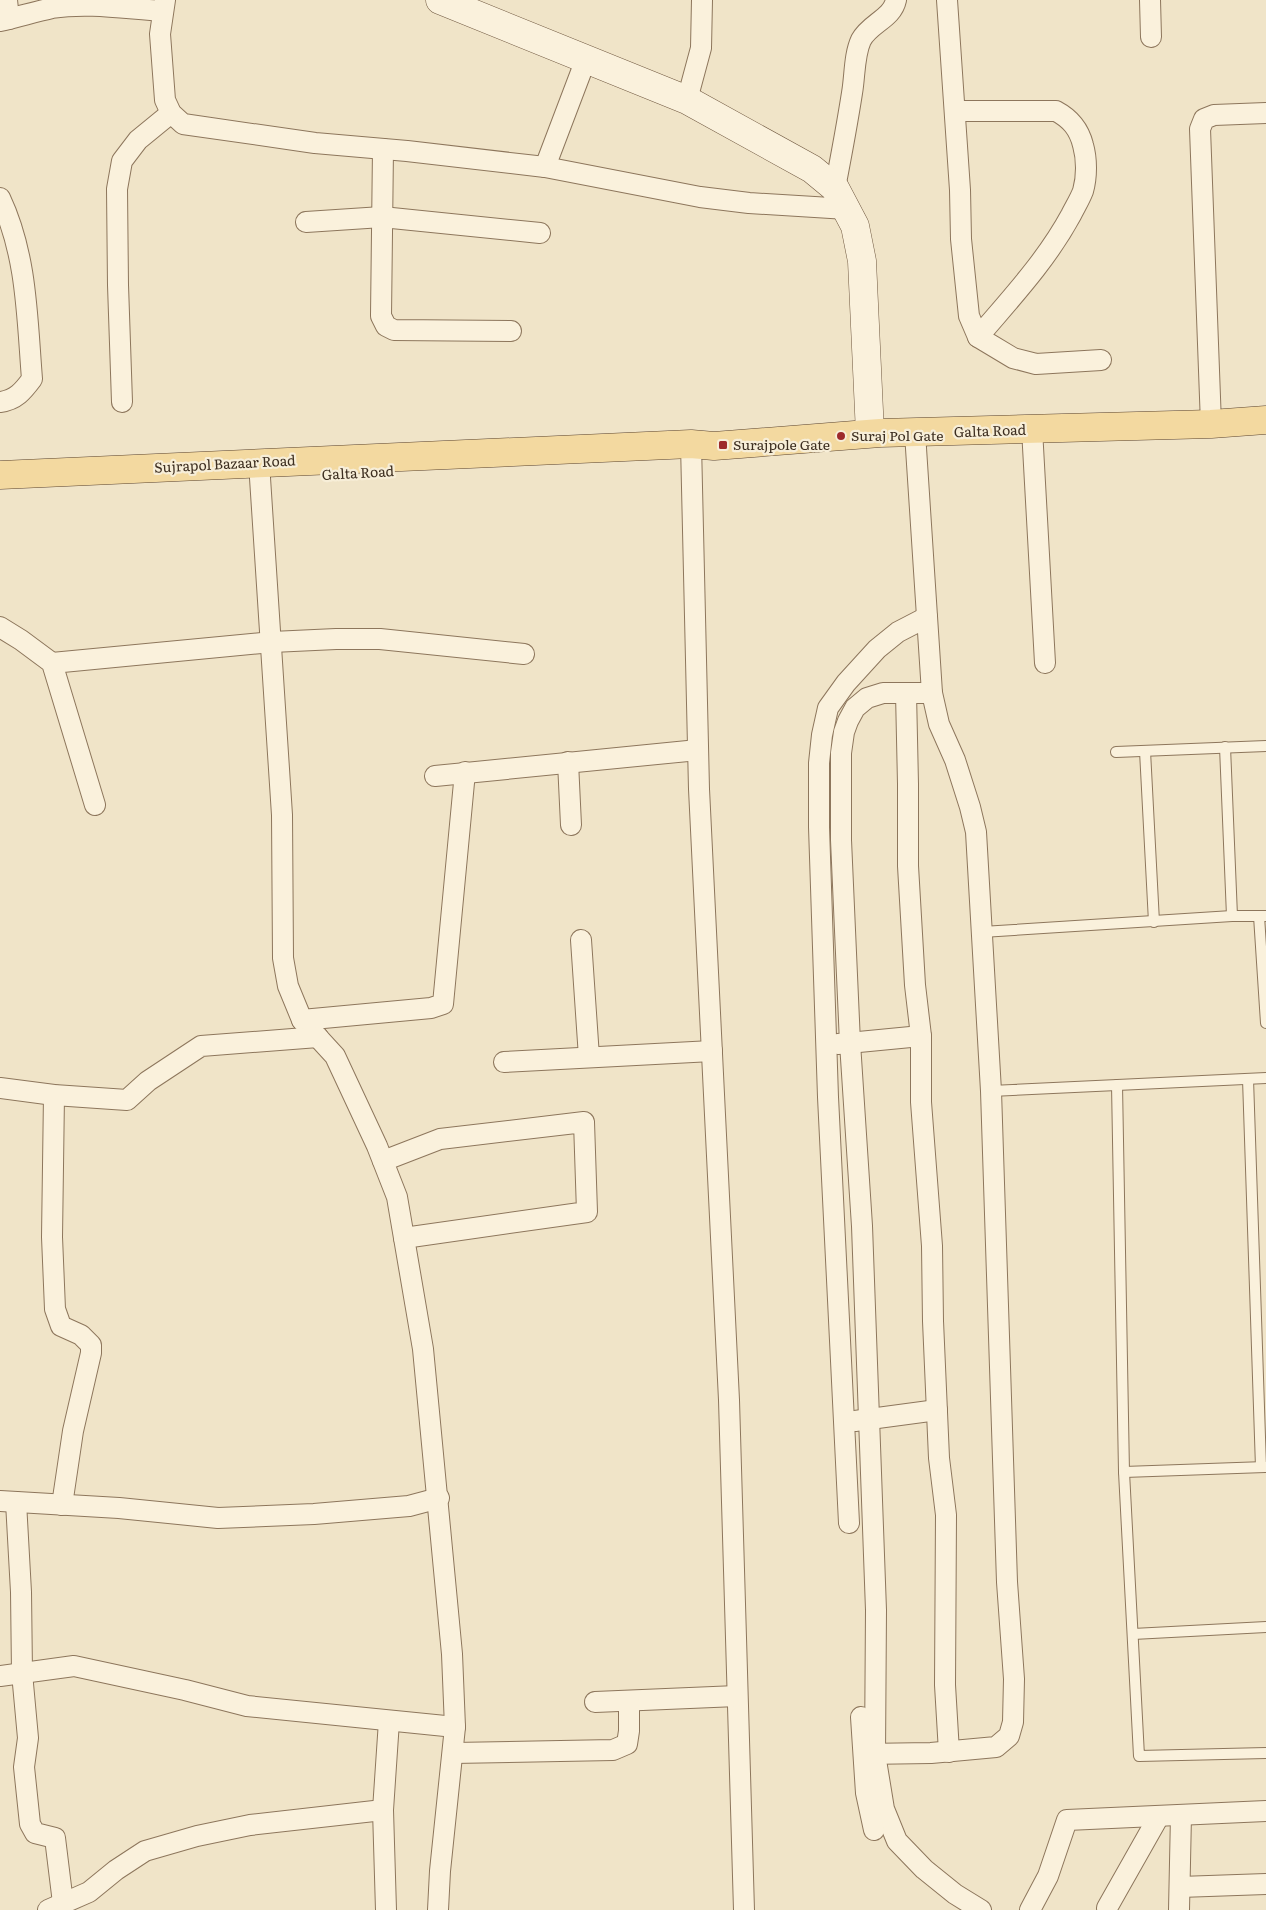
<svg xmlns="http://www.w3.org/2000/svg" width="1266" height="1910" font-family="Literata,serif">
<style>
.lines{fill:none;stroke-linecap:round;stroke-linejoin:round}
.lane-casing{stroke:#8d765c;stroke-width:12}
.street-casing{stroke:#8d765c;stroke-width:22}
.secondary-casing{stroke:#6f573f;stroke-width:29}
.primary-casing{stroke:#5b4430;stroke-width:29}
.lane{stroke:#faf1dc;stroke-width:10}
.street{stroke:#faf1dc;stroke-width:20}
.secondary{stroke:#faf1dc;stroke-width:28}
.primary{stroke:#f3d9a0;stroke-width:28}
.poi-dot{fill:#9e2a2b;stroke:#f7eed8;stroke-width:2}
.labels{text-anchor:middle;stroke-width:4.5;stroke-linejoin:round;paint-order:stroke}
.street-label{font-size:14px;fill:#3d2e20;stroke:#f7eed8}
.poi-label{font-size:14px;fill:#3d2e20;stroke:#f7eed8;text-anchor:start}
</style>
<rect width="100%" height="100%" fill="#f0e4c8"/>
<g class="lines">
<defs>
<g id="lane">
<polyline points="1225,747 1232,916"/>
<polyline points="1145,751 1154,922"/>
<polyline points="1116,752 1266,746"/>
<polyline points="1259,916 1266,1023"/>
<polyline points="982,932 1232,916 1266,916"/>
<polyline points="1248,1079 1261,1467"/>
<polyline points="1117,1085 1124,1472 1139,1756 1266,1753"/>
<polyline points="991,1091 1266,1078"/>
<polyline points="1124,1472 1265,1467"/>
<polyline points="1133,1634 1266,1627"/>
</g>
<g id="street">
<polyline points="7,0 9,19"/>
<polyline points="165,0 160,34 165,100 171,113 183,124 315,143 407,151 545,167 700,197 749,203 847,209"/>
<polyline points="947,0 960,190 961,239 969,316 978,337 1013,358 1036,364 1101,360"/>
<polyline points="1150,0 1151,37"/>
<path d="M0,21C17,17 35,12 52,8C89,2 127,9 163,11"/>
<polyline points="687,100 701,48 702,0"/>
<path d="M955,111H1056C1071,119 1079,129 1083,145C1087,159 1087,177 1083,191C1080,199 1075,207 1071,215C1046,261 1012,297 978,337"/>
<polyline points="383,149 381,316 386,326 394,330 511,331"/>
<polyline points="545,167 586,59"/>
<path d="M835,188C841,157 847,125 852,93C855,76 854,55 861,40C870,23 892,19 896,0"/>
<path d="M0,198C27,255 27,317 32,379C23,391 16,400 0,402"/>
<polyline points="306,222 382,217 540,233"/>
<polyline points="122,402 118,285 117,189 122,161 138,140 171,113"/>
<polyline points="1211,424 1200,129 1204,119 1214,115 1266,113"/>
<polyline points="1032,429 1045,663"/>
<polyline points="691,444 699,789 729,1400 744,1910"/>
<polyline points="260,478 282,815 283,958 288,986 302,1020 335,1056 377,1146 397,1197 423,1349 452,1654 455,1727 440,1871 438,1910"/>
<polyline points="0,627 21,640 52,663 95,805"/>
<polyline points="52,663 272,642 336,639 380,639 524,654"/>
<polyline points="906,693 908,784 908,866 915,985 921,1036 921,1102 932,1246 933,1321 939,1458 946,1515 945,1685 949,1752"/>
<polyline points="932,693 883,693 867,698 855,708 848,721 844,732 841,753 841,840 850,1043 862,1226 876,1610 875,1754 884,1809 897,1841 924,1869 955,1894 981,1910"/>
<polyline points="568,762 571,825"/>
<polyline points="435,776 698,750"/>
<polyline points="581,940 589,1057"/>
<polyline points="302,1020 431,1008 443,1004 465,772"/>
<polyline points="838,1044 921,1036"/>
<polyline points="504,1062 712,1051"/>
<polyline points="0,1088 54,1095 127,1100 148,1081 201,1046 318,1037"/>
<polyline points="54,1095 52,1237 55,1309 61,1326 81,1335 91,1345 91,1353 73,1431 62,1505"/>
<polyline points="383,1161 440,1139 584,1122 587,1212 404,1238"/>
<polyline points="855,1421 937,1410"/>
<polyline points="0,1501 119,1508 218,1518 314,1514 409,1506 439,1498"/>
<polyline points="16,1502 21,1592 22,1673 28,1738 24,1767 30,1824 35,1833 55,1838 63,1903"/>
<polyline points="849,1523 828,1097 819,827 819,763 822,735 828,708 846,683 877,649 898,632 927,617"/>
<polyline points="0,1676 74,1666 185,1690 247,1706 455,1727"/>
<polyline points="595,1702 737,1696"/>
<polyline points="861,1717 866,1793 874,1830"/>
<polyline points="453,1753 613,1750 627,1744 629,1731 629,1701"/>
<polyline points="864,1754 931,1753 996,1747 1009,1736 1013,1722 1014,1679 1007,1582 991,1091 976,832 970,807 955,760 939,724 932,693 915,433"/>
<polyline points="1180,1887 1266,1884"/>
<polyline points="1107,1908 1159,1816"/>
<polyline points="48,1910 89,1892 116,1870 145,1851 197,1836 250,1825 383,1810"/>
<polyline points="386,1910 383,1810 389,1721"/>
<polyline points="1030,1910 1048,1876 1067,1820 1266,1811"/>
<polyline points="1179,1910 1181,1815"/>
</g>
<polyline id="secondary" points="440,0 687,100 812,169 835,188 855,226 862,261 870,433"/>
<polyline id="primary" points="0,475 691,444 714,446 880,433 1211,424 1266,420"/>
</defs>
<use href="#lane" class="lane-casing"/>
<use href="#street" class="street-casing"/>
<use href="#secondary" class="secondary-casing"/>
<use href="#primary" class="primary-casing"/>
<use href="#lane" class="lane"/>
<use href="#street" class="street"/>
<use href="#secondary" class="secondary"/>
<use href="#primary" class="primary"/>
</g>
<g class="poi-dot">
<circle cx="841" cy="436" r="5"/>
<rect x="718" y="440" width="10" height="10" rx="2.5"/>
</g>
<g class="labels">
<g class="street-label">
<text transform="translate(990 431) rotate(-2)" y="5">Galta Road</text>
<text transform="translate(225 464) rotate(-3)" y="5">Sujrapol Bazaar Road</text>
<text transform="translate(358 473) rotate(-3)" y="5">Galta Road</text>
</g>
<g class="poi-label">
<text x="851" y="441">Suraj Pol Gate</text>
<text x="733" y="450">Surajpole Gate</text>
</g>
</g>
</svg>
